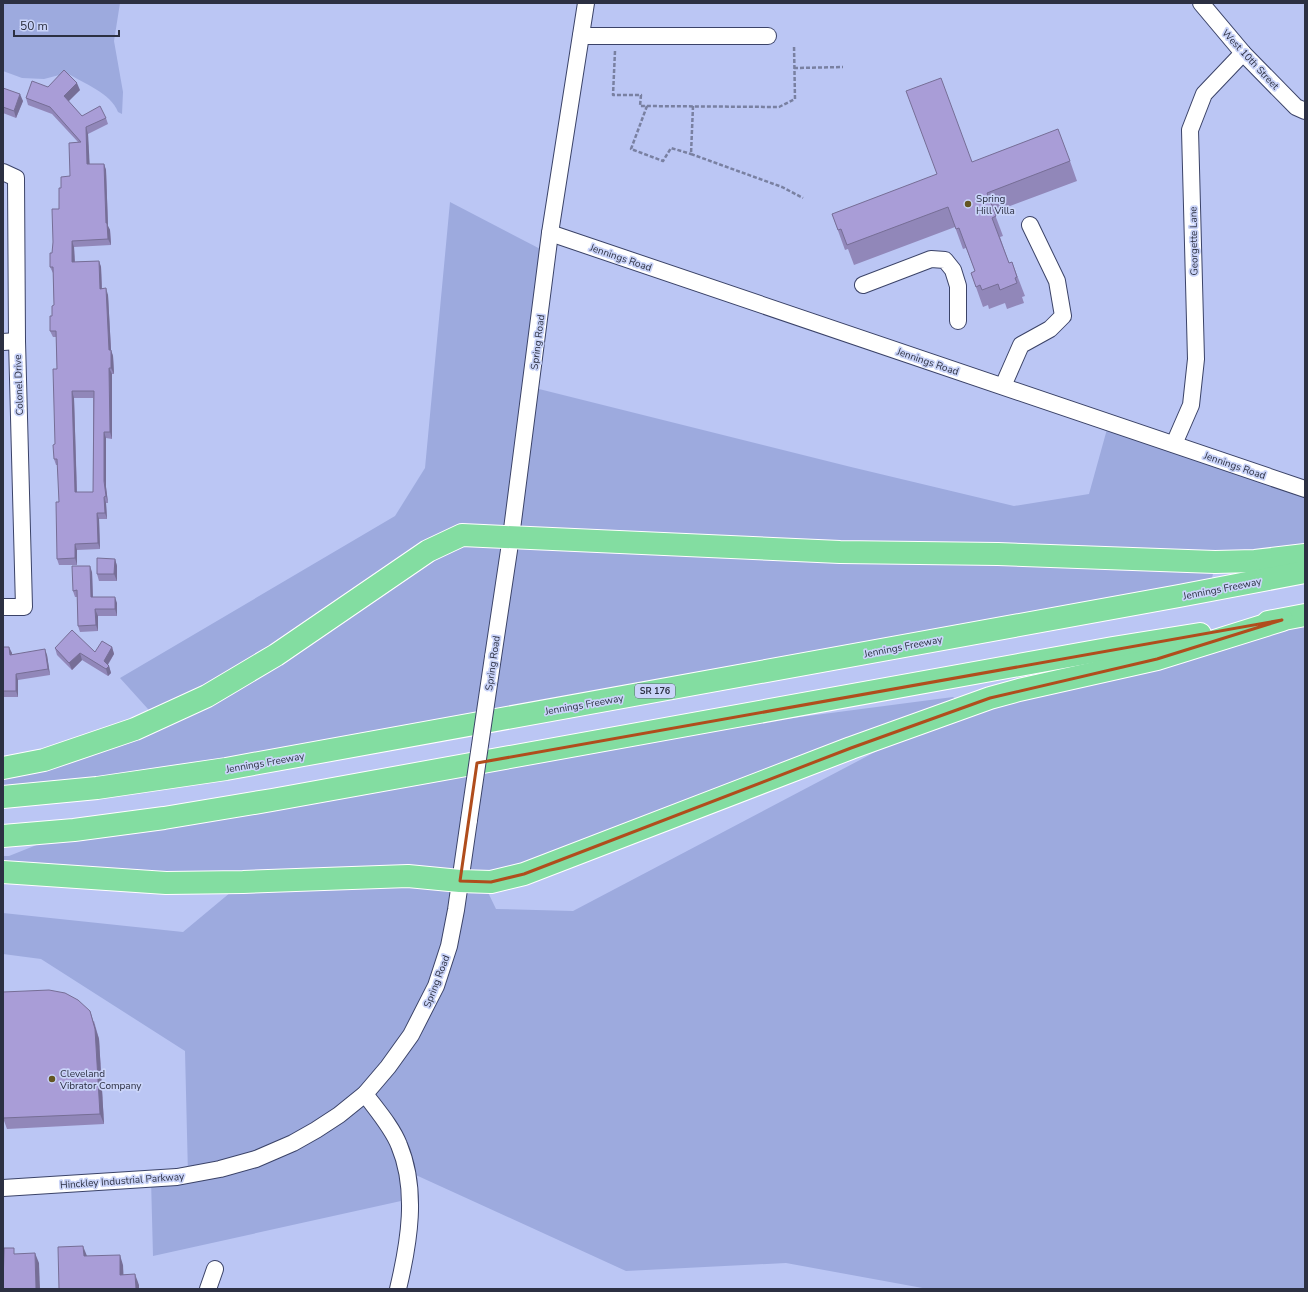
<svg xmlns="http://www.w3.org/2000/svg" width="1308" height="1292" font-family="'Nunito Sans',sans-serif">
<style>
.green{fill:#9daade}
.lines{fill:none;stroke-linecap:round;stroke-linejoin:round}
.minor-casing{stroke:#3b4368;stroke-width:18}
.highway-casing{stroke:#fff;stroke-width:24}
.path{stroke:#7980a1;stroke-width:2.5;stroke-dasharray:4 2;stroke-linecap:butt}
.minor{stroke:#fff;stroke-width:16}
.highway{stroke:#83dda1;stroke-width:22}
.minor-bridge-casing{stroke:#3b4368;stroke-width:18;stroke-linecap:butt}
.minor-bridge{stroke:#fff;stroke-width:16}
.wall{fill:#9187b9;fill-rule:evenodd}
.shaded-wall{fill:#766e96}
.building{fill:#a99dd7;stroke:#766e96;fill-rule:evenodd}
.marked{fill:none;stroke:#b04d1c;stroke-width:3;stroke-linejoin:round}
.poi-dot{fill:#645622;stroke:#cad4f9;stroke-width:1.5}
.labels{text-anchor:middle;stroke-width:3.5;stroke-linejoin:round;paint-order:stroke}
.shield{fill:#cad4f9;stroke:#5b6179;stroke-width:1}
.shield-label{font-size:9px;font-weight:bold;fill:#2c3042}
.street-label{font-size:10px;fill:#2c3042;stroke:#cad4f9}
.poi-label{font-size:10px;fill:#2c3042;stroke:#cad4f9;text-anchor:start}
</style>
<rect width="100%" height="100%" fill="#bbc6f4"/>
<g class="green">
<path d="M3,3H120L114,41L123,92L122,114L118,112C111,93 83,83 67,73L44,79L22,78L3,71Z"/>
<polygon points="450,202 548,253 531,387 851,467 1014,506 1089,494 1109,422 1305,489 1305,555 1215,562 1210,590 3,797 3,768 157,719 120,678 395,516 425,468"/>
<polygon points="1305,615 1305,1289 928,1289 786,1263 626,1271 407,1171 410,1199 153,1256 151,1179 188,1175 185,1051 41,959 3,954 3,913 183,932 243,882 3,866 3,856 9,856 74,830 542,751 953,697 958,701 523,866 491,870 483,882 496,909 573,911 953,711"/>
</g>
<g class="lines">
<defs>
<g id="minor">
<polyline points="1201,3 1243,53 1296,107 1305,111"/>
<polyline points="581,36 768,36"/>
<polyline points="3,172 16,178 17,341 24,607 3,607"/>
<polyline points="550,233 1305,489"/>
<polyline points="863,285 931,259 945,260 953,270 958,286 958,321"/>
<polyline points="3,342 17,341"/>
<polyline points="1003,386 1021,345 1050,329 1063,316 1057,281 1030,225"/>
<polyline points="1174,444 1191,405 1196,359 1190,130 1204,94 1243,53"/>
<polyline points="493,657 511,537 550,233 586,3"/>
<path d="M365,1094C376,1109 392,1127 399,1145C418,1190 409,1243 398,1289"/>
<polyline points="3,1188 177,1177 220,1169 256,1159 293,1143 316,1130 339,1115 365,1094 388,1067 411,1035 436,986 449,946 456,910 469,820"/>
<polyline points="208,1289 215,1269"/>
</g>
<g id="highway">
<polyline points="1268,622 1305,615"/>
<polyline points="3,768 44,760 135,729 207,696 276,655 428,551 462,535 840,552 998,554 1215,562 1255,561 1305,555"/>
<polyline points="3,797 97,788 226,769 1179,596 1305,572"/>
<polyline points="3,836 74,830 164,818 272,800 1113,648 1200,634"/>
<polyline points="3,872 166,883 243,882 408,876 460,881 491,882 524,874 851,748 990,698 1019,690 1157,659 1282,620"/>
</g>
</defs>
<use href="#minor" class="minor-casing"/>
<use href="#highway" class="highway-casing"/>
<g class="path">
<polyline points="615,51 613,95 641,95 640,106 779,107 795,99 794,45"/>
<polyline points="794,68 843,67"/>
<polyline points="647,106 631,149 663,161 671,148 691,154"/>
<polyline points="693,106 691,154 782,187 803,198"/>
</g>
<use href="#minor" class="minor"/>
<use href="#highway" class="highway"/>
<defs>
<polyline id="minor-bridge" points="469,820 493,657"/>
</defs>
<use href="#minor-bridge" class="minor-bridge-casing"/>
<use href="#minor-bridge" class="minor-bridge"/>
</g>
<g class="wall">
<path d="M48,87L80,90L68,101L82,116L106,118L108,124L88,134L89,164H104L106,170L108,226L110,230L111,245L74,247L75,262L99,261L101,267L102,289L108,295L111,350L113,356L114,374H112V439L106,438V487L108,503H106L107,519H99L100,549L77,550V565H59L57,559L59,502L58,465H56L54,459L55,444L57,369L56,337H53L50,331L54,305L53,273L50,267L59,209L61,188L70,176L78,142L52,114L28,105L26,98ZM74,398H93V492H77Z"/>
<polygon points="3,88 23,101 16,118 3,113"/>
<polygon points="1070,161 1077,181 994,212 1003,236 1000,237 1009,263 1012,262 1025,296 1022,297 1024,303 1007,309 1005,303 989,309 988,305 983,307 971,273 975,271 966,248 963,249 955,227 854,265 848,249 845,250 832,214 972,162"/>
<polygon points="115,559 117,566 117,581 99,581 97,574"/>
<polygon points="92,572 93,597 117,603 117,616 98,616 98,631 80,632 78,626 77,597 75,597 73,591"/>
<polygon points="3,647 12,653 12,654 47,655 50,675 18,680 18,697 4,697 3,694"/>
<polygon points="112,647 114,654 108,665 109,666 111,673 108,676 82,660 72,670 57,655 55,648 95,652"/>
<polygon points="94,1021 99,1039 104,1124 7,1129 3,1118"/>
</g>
<g class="shaded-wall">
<polygon points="77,83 80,90 67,103 64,96"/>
<polygon points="20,94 23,101 16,118 14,111"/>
<polygon points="86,127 88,134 90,170 87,164"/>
<polygon points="104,164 106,170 108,226 110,230 111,245 108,239 106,223"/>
<polygon points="72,241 74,247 75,268 72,262"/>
<polygon points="99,261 101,267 102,295 100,289"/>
<polygon points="106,288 108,295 111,350 113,356 114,374 111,368 109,350"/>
<polygon points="109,368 112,374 112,439 110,432"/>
<polygon points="72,391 74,398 77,499 75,492"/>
<polygon points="104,432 106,438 106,487 108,503 106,496 104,481"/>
<polygon points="104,497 106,503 107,519 105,513"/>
<polygon points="97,513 99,519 100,549 98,543"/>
<polygon points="75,544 77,550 77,565 75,558"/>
<polygon points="115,559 117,566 117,581 114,574"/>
<polygon points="90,566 92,572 93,603 91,597"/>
<polygon points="115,597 117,603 117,616 115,609"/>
<polygon points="95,609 98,616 98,631 96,625"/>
<polygon points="9,647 12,653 12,661 10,655"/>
<polygon points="112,647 114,654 106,667 104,661"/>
<polygon points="45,649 47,655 50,675 48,669"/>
<polygon points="80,653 82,660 72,670 69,663"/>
<polygon points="109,666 111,673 108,676 106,669"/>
<polygon points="16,674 18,680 18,697 16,691"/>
<polygon points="90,1011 99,1039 104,1124 100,1114"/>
<polygon points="83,1246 87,1256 84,1256"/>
<polygon points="35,1253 39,1263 40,1289 36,1289"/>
<polygon points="120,1255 123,1265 124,1285 120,1275"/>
<polygon points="135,1274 139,1285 139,1289 136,1289"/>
</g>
<g class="building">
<path d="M64,70L77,83L64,96L82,116L100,106L106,118L86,127L87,164H104L106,223H107L108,239L72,241V262L99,261L100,289L106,288L109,350H111V368H109L110,432H104V481L106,496L104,497L105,513H97L98,543L75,544V558L57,559L56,502H59L57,459H54L53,445L55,444L53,369H57L56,331H50V316H52V306L54,305L53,267H50V253H52L53,242L52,209H59V188H61V177L70,176L69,143L81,142L50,107L26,98L32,81L48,87ZM72,391H94L93,492H75Z"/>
<polygon points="941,78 972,162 1058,129 1070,161 987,193 996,216 992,218 1009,263 1012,262 1017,277 1015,278 1017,283 1000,290 998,284 982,290 980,285 976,287 971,273 975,271 959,228 956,229 948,207 847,245 841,229 838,230 832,214 937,174 906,91"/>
<polygon points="3,88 20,94 14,111 3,107"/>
<polygon points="97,558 115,559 114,574 97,574"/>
<polygon points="72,566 90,566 91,597 115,597 115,609 95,609 96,625 78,626 77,590 73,591"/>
<polygon points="72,630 95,652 102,641 112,647 104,661 109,666 106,669 80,653 69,663 55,648"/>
<polygon points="3,647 9,647 10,655 45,649 48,669 16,674 16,691 3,691"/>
<polygon points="49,990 65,993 78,1000 90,1011 95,1029 100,1114 3,1118 3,992"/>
<polygon points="83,1246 84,1256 120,1255 120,1275 135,1274 136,1289 59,1289 58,1247"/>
<polygon points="4,1248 14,1248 14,1254 35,1253 36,1289 3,1289"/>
</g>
<path class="marked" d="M1282,620L1157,659L990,698L851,748L524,874L491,882L460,881L477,763Z"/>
<g class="poi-dot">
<circle cx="968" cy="204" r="4"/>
<circle cx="52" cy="1079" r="4"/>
</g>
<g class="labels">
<rect class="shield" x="635" y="684" width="40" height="14" rx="3"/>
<g class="shield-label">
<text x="655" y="694">SR 176</text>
</g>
<g class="street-label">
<text transform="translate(1251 59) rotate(47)" y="4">West 10th Street</text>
<text transform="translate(1193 241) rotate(-91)" y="4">Georgette Lane</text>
<text transform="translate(621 257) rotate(19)" y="4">Jennings Road</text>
<text transform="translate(537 342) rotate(-83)" y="4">Spring Road</text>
<text transform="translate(928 361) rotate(19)" y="4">Jennings Road</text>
<text transform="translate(18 385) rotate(-92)" y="4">Colonel Drive</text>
<text transform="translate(1235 465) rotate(19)" y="4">Jennings Road</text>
<text transform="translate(1222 588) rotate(-11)" y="4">Jennings Freeway</text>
<text transform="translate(903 646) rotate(-11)" y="4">Jennings Freeway</text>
<text transform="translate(492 663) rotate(-82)" y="4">Spring Road</text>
<text transform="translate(584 704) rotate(-10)" y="4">Jennings Freeway</text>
<text transform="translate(265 762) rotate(-10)" y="4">Jennings Freeway</text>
<text transform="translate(436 981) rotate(-69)" y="4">Spring Road</text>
<text transform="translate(122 1180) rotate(-4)" y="4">Hinckley Industrial Parkway</text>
</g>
<g class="poi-label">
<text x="976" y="202">Spring<tspan x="976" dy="12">Hill Villa</tspan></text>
<text x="60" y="1077">Cleveland<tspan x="60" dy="12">Vibrator Company</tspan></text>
</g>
</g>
<rect width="1308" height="1292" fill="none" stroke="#2c3042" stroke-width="8"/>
<path d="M14 30v6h105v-6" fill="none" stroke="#2c3042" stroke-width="2"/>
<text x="20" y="30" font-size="12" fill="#2c3042" stroke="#cad4f9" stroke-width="3" paint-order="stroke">50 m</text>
</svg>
